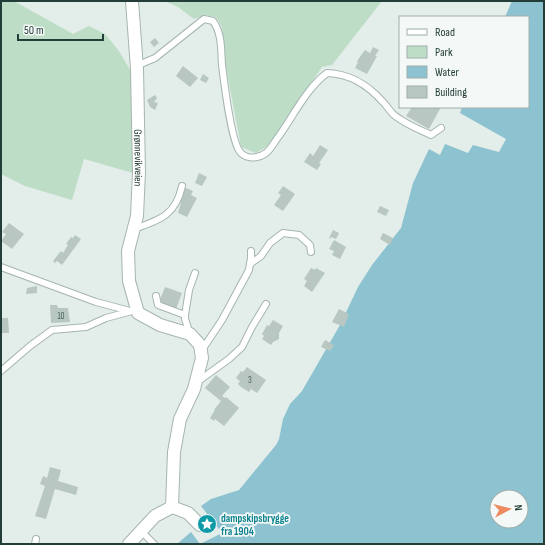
<svg xmlns="http://www.w3.org/2000/svg" width="545" height="545" font-family="'Sofia Sans Condensed',sans-serif">
<style>
.green{fill:#bdddc7}
.water{fill:#8dc2d0;fill-rule:evenodd}
.building{fill:#b8c7c2}
.lines{fill:none;stroke-linecap:round;stroke-linejoin:round}
.lane-casing{stroke:#a6b5b0;stroke-width:8}
.street-casing{stroke:#a6b5b0;stroke-width:14}
.lane{stroke:#fff;stroke-width:6}
.street{stroke:#fff;stroke-width:12}
.labels{text-anchor:middle;stroke-width:3.5;stroke-linejoin:round;paint-order:stroke}
.number-label{font-size:9px;fill:#48605a}
.street-label{font-size:11px;fill:#233d38;stroke:#f4f9f7}
.culture-label{font-size:11px;font-weight:bold;fill:#0d838f;stroke:#f4f9f7;text-anchor:start}
</style>
<rect width="100%" height="100%" fill="#e3ede9"/>
<g class="green">
<polygon points="1,1 14,1 73,34 89,26 105,34 119,51 134,77 133,173 84,159 72,200 25,186 1,174"/>
<polygon points="165,1 382,1 332,65 322,67 275,136 266,147 256,153 241,147 226,67 222,27 216,17 206,15 194,19 178,7"/>
</g>
<path class="water" d="M512,1H544V544H177L191,532L200,544L222,533L201,506L211,499L239,490L276,445L279,439L283,419L290,404L302,391L340,325L358,287L372,265L401,228L413,183L429,149L440,155L445,144L468,153L473,145L499,152L506,139L460,113L462,107H528V17H505ZM497,497H521V521H497Z"/>
<g class="building">
<polygon points="155,38 159,43 154,47 150,42"/>
<polygon points="373,47 379,50 375,56 377,56 367,74 355,68 358,62 357,61 365,50 370,53"/>
<polygon points="183,66 198,78 190,87 176,76"/>
<polygon points="203,74 209,78 206,83 200,80"/>
<polygon points="155,95 157,98 154,102 158,103 155,110 150,107 147,100"/>
<polygon points="412,107 441,107 429,129 406,116"/>
<polygon points="320,145 328,150 319,163 321,164 317,170 304,162 310,153 313,156"/>
<polygon points="199,173 207,177 202,186 195,183"/>
<polygon points="283,186 295,194 283,211 274,205 281,195 278,193"/>
<polygon points="186,188 193,191 191,195 197,198 187,217 178,213 181,203 179,202"/>
<polygon points="380,206 389,210 386,216 377,212"/>
<polygon points="9,223 24,234 12,249 1,241 6,234 2,232"/>
<polygon points="333,230 339,233 336,239 331,237 330,239 329,238"/>
<polygon points="383,233 393,238 390,245 380,239"/>
<polygon points="75,235 81,239 62,265 57,261 55,263 53,261 61,251 63,253 68,245 66,244 71,237 73,238"/>
<polygon points="334,240 346,247 340,259 332,255 334,251 329,249"/>
<polygon points="311,268 315,270 316,268 325,273 312,292 304,286 307,281 304,279"/>
<polygon points="37,286 37,293 26,294 27,288"/>
<polygon points="165,287 182,293 176,309 159,302"/>
<polygon points="50,305 57,305 58,308 68,308 70,322 51,323"/>
<polygon points="339,309 349,314 344,327 332,322"/>
<polygon points="1,318 8,318 9,333 2,333"/>
<polygon points="273,320 283,326 279,333 279,339 273,342 271,345 262,339 264,336 262,334 267,325 269,326"/>
<polygon points="325,340 334,345 330,351 321,347"/>
<polygon points="247,367 266,380 257,393 251,389 249,392 241,387 238,384 240,381 236,378 241,371 243,372"/>
<polygon points="216,375 230,387 222,396 225,398 226,397 239,408 224,426 215,419 214,421 210,418 215,410 214,410 221,401 205,388"/>
<polygon points="50,467 61,470 58,481 78,487 76,495 55,489 46,519 35,516 45,486 40,484 43,476 47,478"/>
</g>
<g class="lines">
<defs>
<g id="lane">
<path d="M136,66L155,58L204,19L213,21C222,33 221,50 222,65C224,80 231,144 241,153C248,160 259,158 266,153C271,149 275,141 279,136C294,115 306,89 327,73C350,74 367,84 383,102C386,105 389,110 393,114C403,123 418,129 431,135L441,128"/>
<path d="M134,229C160,220 176,215 182,186"/>
<polyline points="250,264 261,256 270,243 283,233 299,235 310,245 311,252"/>
<polyline points="1,267 96,302 130,311"/>
<polyline points="156,296 158,305 185,315"/>
<polyline points="190,334 185,319 185,315 189,290 195,273"/>
<polyline points="202,350 222,320 249,270 251,258 251,251"/>
<polyline points="1,371 30,346 52,330 86,327 106,318 132,311"/>
<polyline points="197,382 229,359 242,347 252,327 266,304"/>
<polyline points="141,531 154,544"/>
<polyline points="35,544 36,539"/>
</g>
<g id="street">
<path id="s1" d="M132,1L137,69L139,172L137,216L128,251L129,281L138,313L160,325L190,334L200,345L202,358L194,389L180,419L174,452L172,507"/>
<polyline points="129,544 155,516 172,507 188,513 200,525"/>
</g>
</defs>
<use href="#lane" class="lane-casing"/>
<use href="#street" class="street-casing"/>
<use href="#lane" class="lane"/>
<use href="#street" class="street"/>
</g>
<defs>
<symbol id="sight-disc" viewBox="-11 -11 22 22"><circle r="9.5" fill="#0f9aa8" stroke="#f4f9f7"/><path d="M0-6L1.8-2.2L6-1.7L2.9 1.2L3.7 5.4L0 3.3L-3.7 5.4L-2.9 1.2L-6-1.7L-1.8-2.2Z" fill="#fff"/></symbol>
</defs>
<g fill-rule="evenodd">
<use href="#sight-disc" x="196" y="513" width="22" height="22"/>
</g>
<g class="labels">
<g class="number-label">
<text x="61" y="319">10</text>
<text x="250" y="383">3</text>
</g>
<g class="street-label">
<text dy="4" stroke="none"><textPath href="#s1" startOffset="157">Grønnevikveien</textPath></text>
</g>
<g class="culture-label">
<text x="221" y="522">dampskipsbrygge<tspan x="221" dy="13">fra 1904</tspan></text>
</g>
</g>
<rect width="545" height="545" fill="none" stroke="#233d38" stroke-width="4"/>
<rect x="399" y="16" width="130" height="92" fill="#f4f9f7" stroke="#a0aeab"/>
<rect x="407" y="29" width="20" height="6" fill="#ffffff" stroke="#a0aeab"/>
<text x="435" y="36" font-size="12" fill="#233d38">Road</text>
<rect x="407" y="46" width="20" height="12" fill="#bdddc7" stroke="#a0aeab"/>
<text x="435" y="56" font-size="12" fill="#233d38">Park</text>
<rect x="407" y="66" width="20" height="12" fill="#8dc2d0" stroke="#a0aeab"/>
<text x="435" y="76" font-size="12" fill="#233d38">Water</text>
<rect x="407" y="86" width="20" height="12" fill="#b8c7c2" stroke="#a0aeab"/>
<text x="435" y="96" font-size="12" fill="#233d38">Building</text>
<g transform="translate(509 509) rotate(83)"><circle r="19" fill="#f4f9f7" stroke="#a0aeab"/>
<path d="M0-3L7 15L0 10L-7 15Z" fill="#ed8a60"/>
<text y="-6" font-size="11" font-weight="bold" text-anchor="middle" fill="#233d38">N</text>
</g>
<path d="M18 34v6h85v-6" fill="none" stroke="#233d38" stroke-width="2"/>
<text x="24" y="34" font-size="12" fill="#233d38" stroke="#f4f9f7" stroke-width="3" paint-order="stroke">50 m</text>
</svg>
